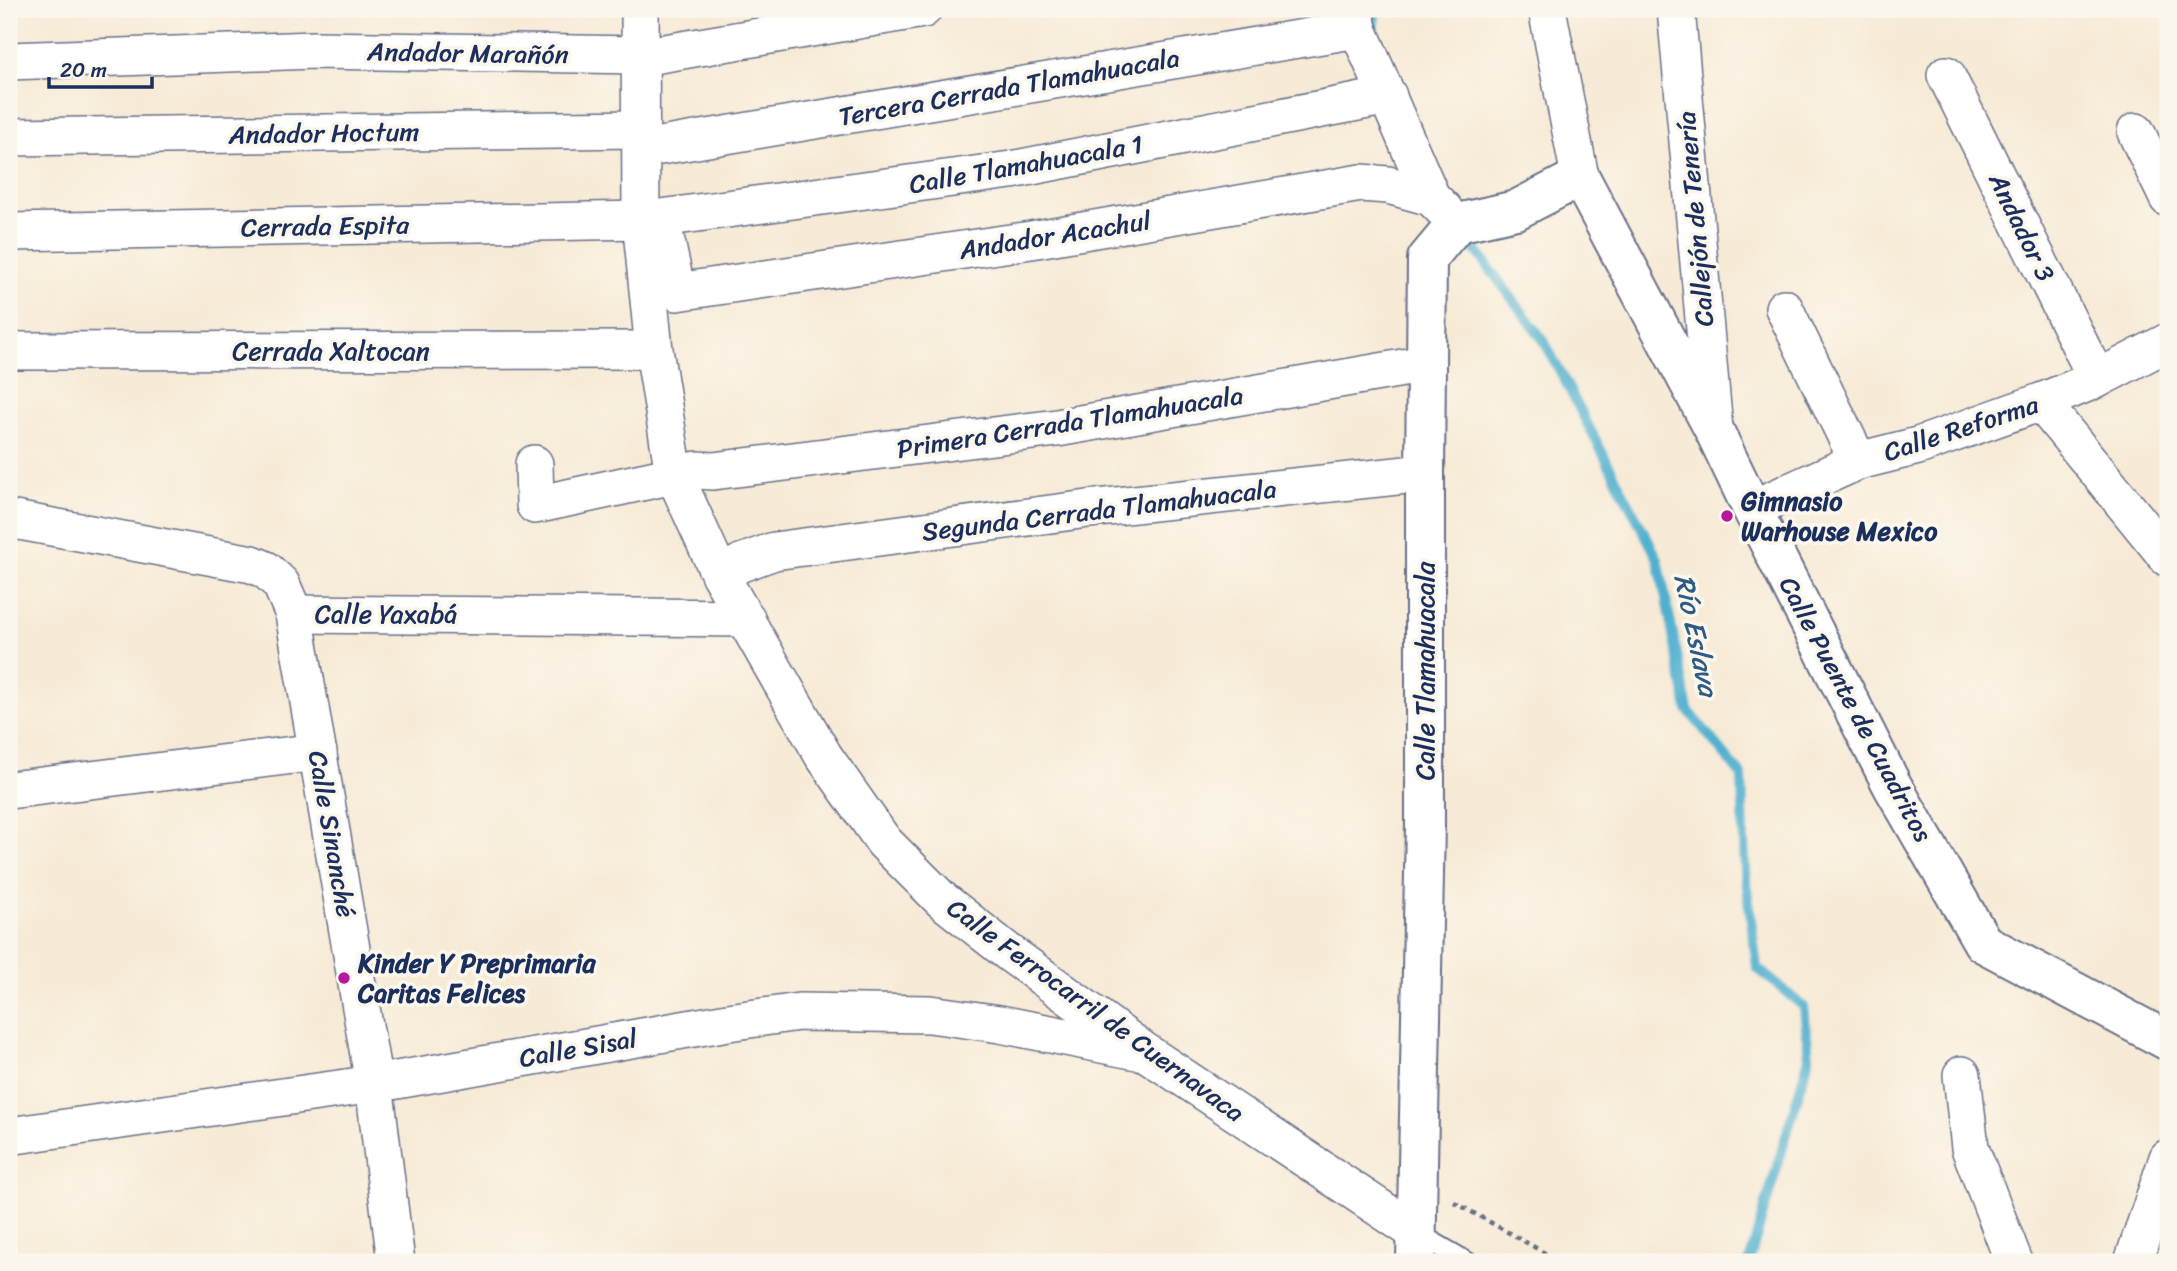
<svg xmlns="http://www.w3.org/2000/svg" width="2177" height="1271" font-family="Sriracha,sans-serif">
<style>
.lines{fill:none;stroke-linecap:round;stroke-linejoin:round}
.stream{stroke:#51b0cf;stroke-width:10}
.lane-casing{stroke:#687088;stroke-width:23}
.street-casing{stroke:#687088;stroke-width:40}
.secondary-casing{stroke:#687088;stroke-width:42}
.path{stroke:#687088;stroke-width:4.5;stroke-dasharray:5 5;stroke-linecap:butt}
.lane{stroke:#fff;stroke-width:19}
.street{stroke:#fff;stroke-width:37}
.secondary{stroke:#fff;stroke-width:38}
.poi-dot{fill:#b5179e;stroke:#fbf7ec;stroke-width:2.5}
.labels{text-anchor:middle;stroke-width:7;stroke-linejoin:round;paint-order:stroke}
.street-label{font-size:26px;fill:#1b2f5e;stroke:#fbf7ec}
.poi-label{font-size:26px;font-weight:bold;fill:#1b2f5e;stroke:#fbf7ec;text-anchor:start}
.water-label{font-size:28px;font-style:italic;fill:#2e5c86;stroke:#fbf7ec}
</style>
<rect width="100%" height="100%" fill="#fbf7ec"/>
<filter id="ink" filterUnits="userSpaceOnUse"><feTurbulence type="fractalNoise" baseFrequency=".0143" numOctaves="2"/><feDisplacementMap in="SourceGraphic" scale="14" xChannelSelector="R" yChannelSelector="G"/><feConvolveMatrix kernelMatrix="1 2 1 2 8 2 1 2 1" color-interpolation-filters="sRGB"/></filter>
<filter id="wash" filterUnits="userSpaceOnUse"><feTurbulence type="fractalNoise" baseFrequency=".00686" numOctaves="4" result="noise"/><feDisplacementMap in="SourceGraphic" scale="28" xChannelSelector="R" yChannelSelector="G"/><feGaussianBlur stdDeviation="1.57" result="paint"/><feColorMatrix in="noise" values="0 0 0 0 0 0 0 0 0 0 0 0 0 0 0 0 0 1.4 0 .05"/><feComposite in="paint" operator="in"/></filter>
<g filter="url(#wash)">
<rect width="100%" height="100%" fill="#f7ead6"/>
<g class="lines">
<g class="stream">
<polyline points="1373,30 1376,9"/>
<polyline points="1463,233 1544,341 1658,559 1688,710 1742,776 1745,871 1757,968 1804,1007 1809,1058 1749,1262"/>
</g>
</g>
</g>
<g filter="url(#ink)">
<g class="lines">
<defs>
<polyline id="lane" points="1417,1233 1467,1262"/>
<g id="street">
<polyline points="640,9 641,220 654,350 674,474 720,575 823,755 884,842 942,900 1008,952 1148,1054 1417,1233"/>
<polyline points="1354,9 1358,29 1431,197 1444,210"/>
<polyline points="1547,9 1580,177"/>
<polyline points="1676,9 1714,429"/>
<polyline points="9,61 314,50 640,55 659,54 923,9"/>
<polyline points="1946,75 2097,379"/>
<polyline points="2136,132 2168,198"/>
<polyline points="9,137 640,129"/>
<polyline points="660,146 1358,29"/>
<polyline points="661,218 1011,170 1388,96"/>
<polyline points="661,219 677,292 1031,240 1361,183 1388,185 1431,197"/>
<polyline points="9,232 641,220"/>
<polyline points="1784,308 1858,461"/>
<polyline points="9,351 654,350"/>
<polyline points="2041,402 2168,558"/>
<polyline points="534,464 535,505 697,470 713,471 1057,428 1426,364"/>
<polyline points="1752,509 1858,461 1918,446 2041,402 2097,379 2168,342"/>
<polyline points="9,519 252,564 266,570 281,584 294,614 374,1084 396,1262"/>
<polyline points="720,575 741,563 774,551 1088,509 1425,473"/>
<polyline points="294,614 746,618"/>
<polyline points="9,790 318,752"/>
<polyline points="1962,1075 1970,1148 2014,1262"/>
<polyline points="9,1136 374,1084 728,1022 799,1012 930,1014 1000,1024 1137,1051"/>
<polyline points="2133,1262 2168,1158"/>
</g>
<polyline id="secondary" points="1416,1262 1425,825 1425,473 1427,259 1457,223 1516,210 1580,177 1714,430 1752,509 1892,785 1983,943 2168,1041"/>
</defs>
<use href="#lane" class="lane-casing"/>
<use href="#street" class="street-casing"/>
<use href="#secondary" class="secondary-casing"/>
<polyline class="path" points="1454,1202 1561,1262"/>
<use href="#lane" class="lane"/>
<use href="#street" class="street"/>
<use href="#secondary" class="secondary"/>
</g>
</g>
<g class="poi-dot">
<circle cx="1727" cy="516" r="7"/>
<circle cx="344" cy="978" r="7"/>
</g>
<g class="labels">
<g class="street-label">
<text transform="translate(468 53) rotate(1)" y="9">Andador Marañón</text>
<text transform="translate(1009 87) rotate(-10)" y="9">Tercera Cerrada Tlamahuacala</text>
<text transform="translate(324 133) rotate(-1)" y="9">Andador Hoctum</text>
<text transform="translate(1026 164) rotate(-10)" y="9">Calle Tlamahuacala 1</text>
<text transform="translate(1695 219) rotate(-95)" y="9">Callejón de Tenería</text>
<text transform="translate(325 226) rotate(-1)" y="9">Cerrada Espita</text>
<text transform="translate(2022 227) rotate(64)" y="9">Andador 3</text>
<text transform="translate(1055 235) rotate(-9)" y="9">Andador Acachul</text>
<text x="331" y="360">Cerrada Xaltocan</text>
<text transform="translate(1070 422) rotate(-9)" y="9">Primera Cerrada Tlamahuacala</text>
<text transform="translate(1961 428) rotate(-18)" y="9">Calle Reforma</text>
<text transform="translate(1099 510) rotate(-7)" y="9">Segunda Cerrada Tlamahuacala</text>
<text x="386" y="623">Calle Yaxabá</text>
<text transform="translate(1425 671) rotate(-90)" y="9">Calle Tlamahuacala</text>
<text transform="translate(1856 709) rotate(62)" y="9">Calle Puente de Cuadritos</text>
<text transform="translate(332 834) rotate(80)" y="9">Calle Sinanché</text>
<text transform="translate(1096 1010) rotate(36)" y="9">Calle Ferrocarril de Cuernavaca</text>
<text transform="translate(578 1048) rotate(-10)" y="9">Calle Sisal</text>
</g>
<g class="poi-label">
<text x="1741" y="510">Gimnasio<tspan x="1741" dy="30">Warhouse Mexico</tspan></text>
<text x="358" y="972">Kinder Y Preprimaria<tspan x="358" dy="30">Caritas Felices</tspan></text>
</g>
<g class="water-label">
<text transform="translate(1697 635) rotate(78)" y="10">Río Eslava</text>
</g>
</g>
<rect width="2177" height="1271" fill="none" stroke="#fbf7ec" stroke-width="35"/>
<path d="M49 77v10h103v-10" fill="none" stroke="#1b2f5e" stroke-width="3.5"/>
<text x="60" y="77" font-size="21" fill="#1b2f5e" stroke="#fbf7ec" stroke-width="5" paint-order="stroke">20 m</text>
</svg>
